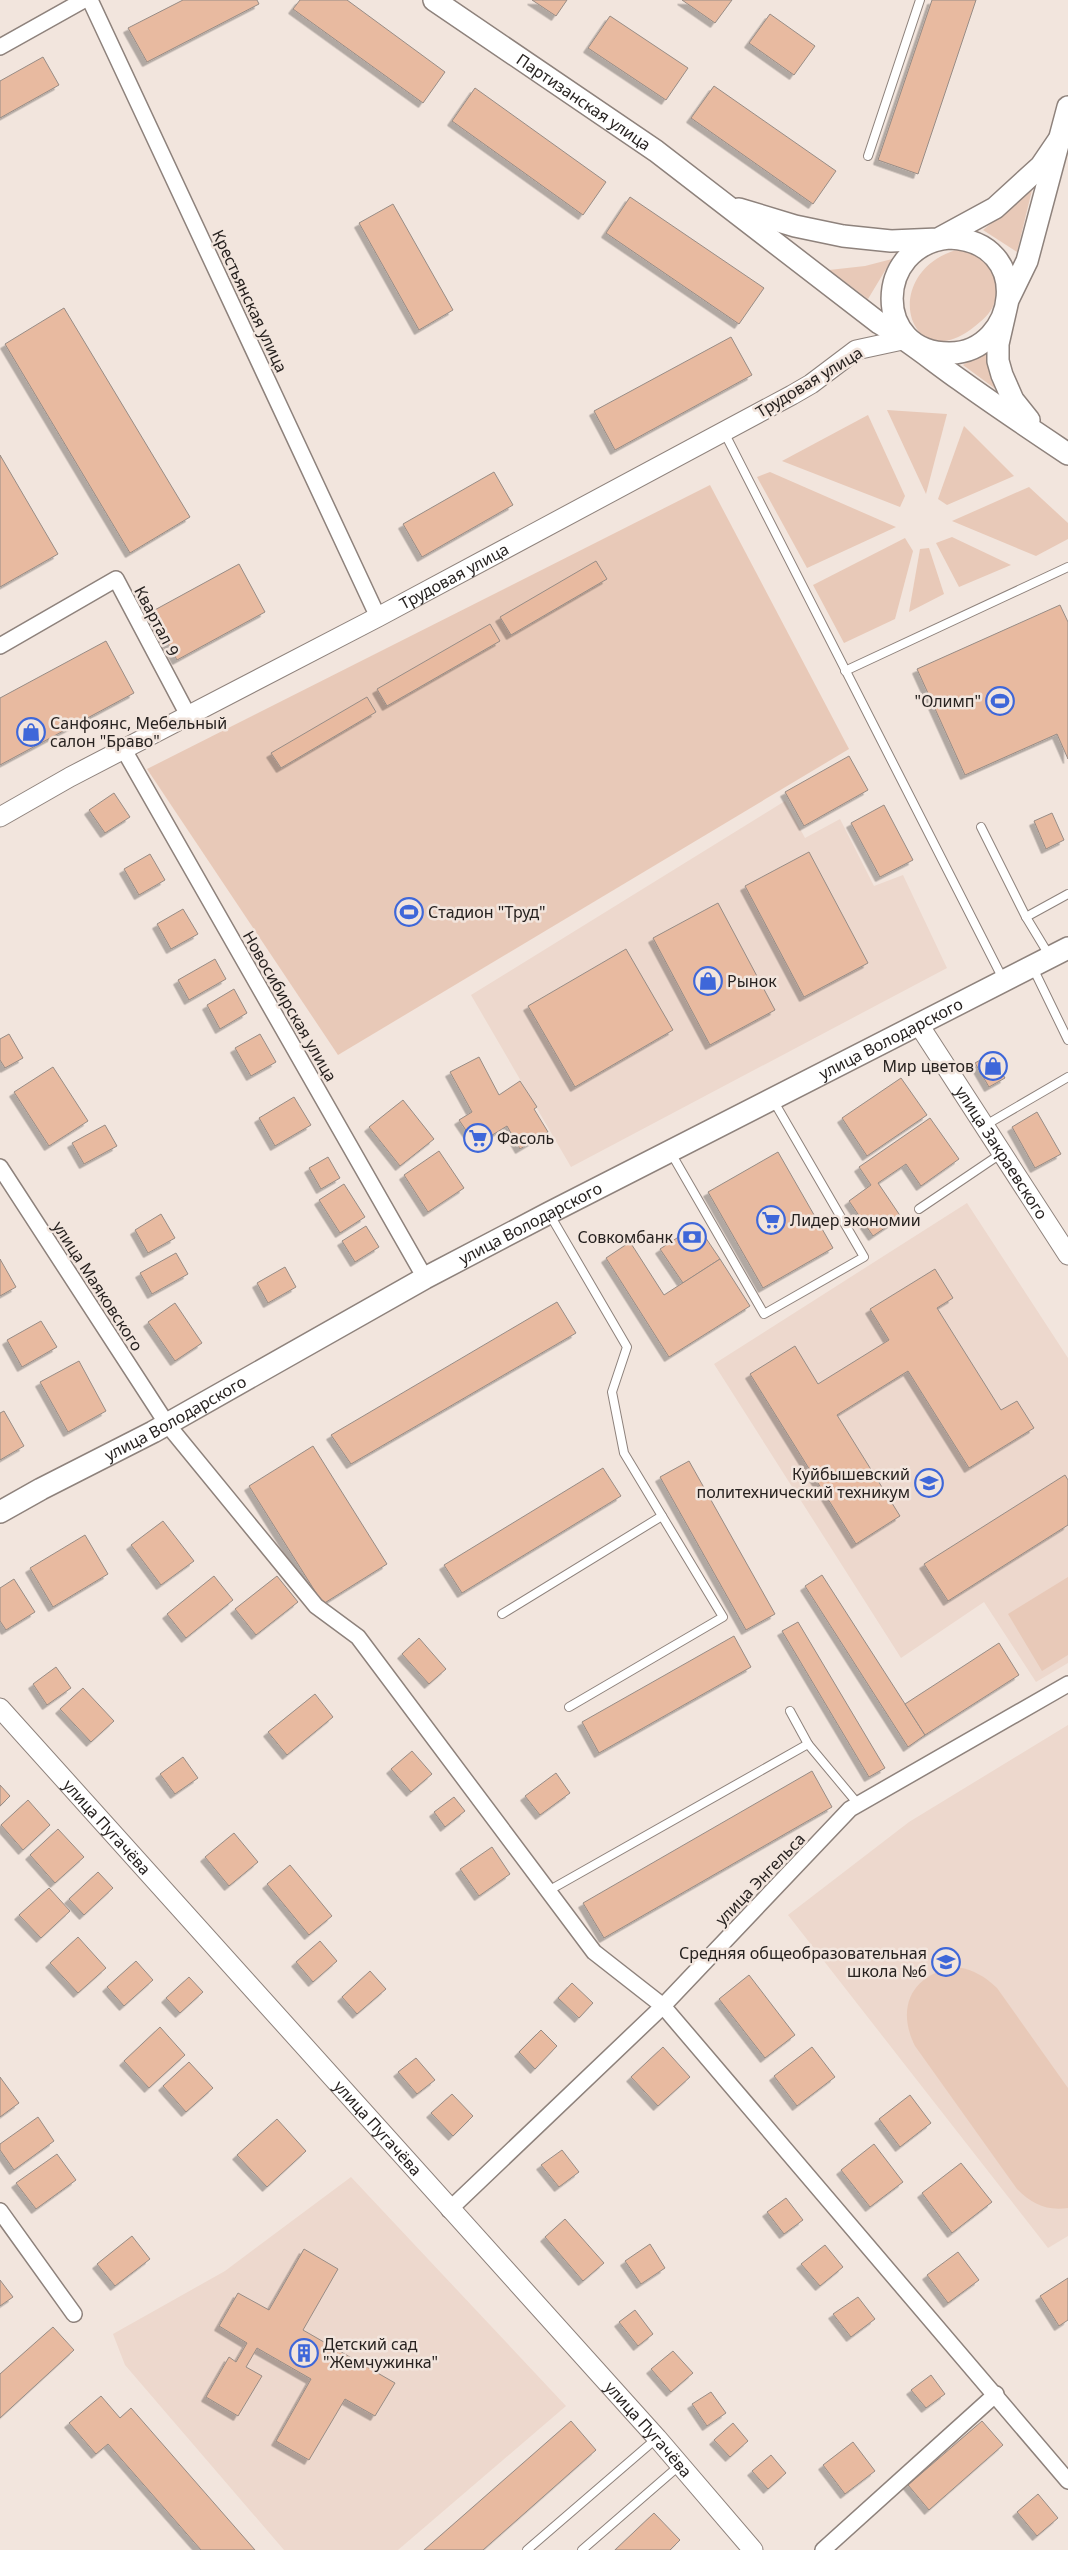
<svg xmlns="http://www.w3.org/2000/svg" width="1068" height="2550" font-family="'Noto Sans',sans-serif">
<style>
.built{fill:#edd8cd}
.green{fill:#e8c9b8}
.building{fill:#e8baa0;stroke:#988c85;filter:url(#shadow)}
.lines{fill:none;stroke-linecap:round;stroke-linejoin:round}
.service-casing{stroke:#8e827c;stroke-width:10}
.minor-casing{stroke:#8e827c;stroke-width:18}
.tertiary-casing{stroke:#8e827c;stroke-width:21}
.secondary-casing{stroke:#8e827c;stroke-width:24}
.service{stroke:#fff;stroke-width:8}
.minor{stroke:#fff;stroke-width:15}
.tertiary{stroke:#fff;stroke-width:19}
.secondary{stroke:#fff;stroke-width:21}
.labels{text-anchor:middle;stroke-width:5;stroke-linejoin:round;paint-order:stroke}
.street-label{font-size:16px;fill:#272220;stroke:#f2e5dd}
.poi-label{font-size:16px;fill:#272220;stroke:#f2e5dd;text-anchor:start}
</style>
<defs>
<filter id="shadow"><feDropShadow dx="-4.5" dy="4.5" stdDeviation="0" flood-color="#0004"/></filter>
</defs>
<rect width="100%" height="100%" fill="#f2e5dd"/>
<g class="built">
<polygon points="785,801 805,838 840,819 874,886 903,875 947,968 571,1167 471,995"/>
<polygon points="967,1203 1068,1358 1068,1663 1036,1682 984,1602 901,1658 714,1364"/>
<polygon points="1068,1725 1068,2236 1048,2248 788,1915 909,1822"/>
<polygon points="351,2177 566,2406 398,2550 284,2550 125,2365 113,2334 225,2271"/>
</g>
<g class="green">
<polygon points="1032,190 1017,252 983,230"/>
<path d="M959,249L977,254L998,272C996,304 997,310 970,330C908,375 878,272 959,249Z"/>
<polygon points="892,259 868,299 829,270 865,266"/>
<polygon points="988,350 1001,393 963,365"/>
<polygon points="887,410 947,414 926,494"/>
<polygon points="868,415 905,496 900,507 782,461"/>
<polygon points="964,426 1014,476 947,505 938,499"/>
<polygon points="770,472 896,527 807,568 757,477"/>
<polygon points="710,485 849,749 338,1055 147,769"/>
<polygon points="1029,487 1068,523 1068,539 1036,556 952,521"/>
<polygon points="952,537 1011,565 959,587 936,543"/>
<polygon points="905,538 913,551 895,619 844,643 813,585"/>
<polygon points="929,548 944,594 909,612 920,549"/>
<polygon points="1068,1577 1068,1655 1042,1671 1008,1614"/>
<path d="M957,1967C974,1970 984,1976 997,1988L1068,2088V2208C1046,2211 1032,2204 1017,2189L915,2046C895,2006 913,1973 957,1967Z"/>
</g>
<g class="building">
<polygon points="183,0 257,0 259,4 147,62 128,28"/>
<polygon points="300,0 347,0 445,72 423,103 293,9"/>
<polygon points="532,0 567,0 556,16"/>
<polygon points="682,0 732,0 715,23"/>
<polygon points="932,0 976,0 918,174 878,160"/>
<polygon points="770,14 815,46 794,75 749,43"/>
<polygon points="610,16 688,68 666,100 588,48"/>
<polygon points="43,57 59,85 0,118 0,81"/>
<polygon points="714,86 836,171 813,204 691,118"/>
<polygon points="475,88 606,182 583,215 452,121"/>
<polygon points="630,197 764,288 739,324 606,233"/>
<polygon points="393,204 453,310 419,330 359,223"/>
<polygon points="64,308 190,517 130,553 5,344"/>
<polygon points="731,337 752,375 615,450 594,411"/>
<polygon points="0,455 58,554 0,587"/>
<polygon points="494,472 513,505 422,557 403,524"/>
<polygon points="596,561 607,579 511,635 500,617"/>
<polygon points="239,564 265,612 177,660 151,612"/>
<polygon points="1060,605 1068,622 1068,759 1057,734 965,775 917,669"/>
<polygon points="490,624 500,641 387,706 377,689"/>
<polygon points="106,641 134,693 0,765 0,698"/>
<polygon points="367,697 376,712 281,768 271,753"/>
<polygon points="849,756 868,790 804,826 785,792"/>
<polygon points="114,793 130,817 105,833 89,810"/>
<polygon points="884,805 913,860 880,877 851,823"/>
<polygon points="1052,813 1064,840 1046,849 1034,821"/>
<polygon points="809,852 868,963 804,997 745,886"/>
<polygon points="150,854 165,880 139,895 124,869"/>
<polygon points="718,903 775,1010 710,1045 653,938"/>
<polygon points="183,909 198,934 171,949 157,924"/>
<polygon points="626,949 673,1030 575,1087 528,1006"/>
<polygon points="215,959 226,979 189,1000 178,980"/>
<polygon points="234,989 247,1013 220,1029 207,1005"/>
<polygon points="9,1034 23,1058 5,1068 0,1060 0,1039"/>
<polygon points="260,1034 276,1062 251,1076 235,1048"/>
<polygon points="991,1054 1005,1078 989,1087 975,1063"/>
<polygon points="479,1057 499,1095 520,1081 537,1107 534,1109 548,1132 520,1149 507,1126 476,1145 459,1120 472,1112 450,1072"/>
<polygon points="53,1067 88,1121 49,1146 14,1092"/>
<polygon points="901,1078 927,1115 867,1156 842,1118"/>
<polygon points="294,1097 311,1125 275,1146 259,1118"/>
<polygon points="403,1100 434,1139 400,1166 369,1127"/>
<polygon points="1037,1112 1061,1154 1035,1168 1012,1127"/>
<polygon points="930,1118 959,1159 921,1186 906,1164 878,1183 901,1217 873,1236 849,1201 871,1185 859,1167"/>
<polygon points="105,1125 117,1146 84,1164 72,1143"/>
<polygon points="439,1151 464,1188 428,1212 404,1175"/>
<polygon points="778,1152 833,1248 763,1288 708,1192"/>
<polygon points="328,1157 340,1178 321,1189 309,1168"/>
<polygon points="344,1184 365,1217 340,1233 319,1200"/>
<polygon points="161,1214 175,1238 148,1253 135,1230"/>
<polygon points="697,1225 720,1259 683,1283 660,1249"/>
<polygon points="366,1226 379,1247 355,1262 342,1241"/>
<polygon points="630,1242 664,1295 720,1259 750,1306 669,1357 606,1258"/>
<polygon points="176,1253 188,1274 152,1294 140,1273"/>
<polygon points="0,1259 16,1287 0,1296"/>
<polygon points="285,1267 296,1287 268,1303 257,1283"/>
<polygon points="935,1269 953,1298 937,1308 1001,1410 1017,1401 1034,1428 969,1468 908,1371 837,1415 900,1516 856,1544 750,1374 795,1346 818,1384 889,1340 870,1309"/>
<polygon points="557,1302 576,1333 351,1464 331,1435"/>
<polygon points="175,1303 202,1343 175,1361 148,1322"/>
<polygon points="41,1321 57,1347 22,1367 7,1340"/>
<polygon points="79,1361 106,1411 68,1432 40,1382"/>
<polygon points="4,1411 24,1446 0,1460 0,1413"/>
<polygon points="313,1446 387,1564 323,1604 249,1486"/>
<polygon points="689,1461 775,1614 746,1630 660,1477"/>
<polygon points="603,1468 621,1496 462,1593 444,1565"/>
<polygon points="1065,1475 1068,1480 1068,1525 948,1601 924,1564"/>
<polygon points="163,1521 194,1561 161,1585 131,1545"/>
<polygon points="85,1535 108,1574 53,1607 30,1568"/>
<polygon points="822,1575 925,1735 908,1747 805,1586"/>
<polygon points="214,1576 233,1600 186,1638 167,1614"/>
<polygon points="277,1576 298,1602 256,1635 235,1609"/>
<polygon points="14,1579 35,1612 6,1630 0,1621 0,1588"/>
<polygon points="798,1622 885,1768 869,1777 782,1631"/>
<polygon points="734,1636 751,1667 599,1753 582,1722"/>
<polygon points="419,1638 446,1669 429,1684 402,1654"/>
<polygon points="999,1643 1019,1675 925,1735 905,1704"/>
<polygon points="56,1667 71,1688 47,1705 33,1684"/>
<polygon points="83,1688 114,1721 91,1742 60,1709"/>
<polygon points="315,1694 333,1717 287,1755 268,1732"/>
<polygon points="412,1751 432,1774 411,1792 391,1769"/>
<polygon points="183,1757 198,1778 175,1794 160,1774"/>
<polygon points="812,1771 832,1807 604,1938 583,1903"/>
<polygon points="556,1773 570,1793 540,1815 525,1796"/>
<polygon points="0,1785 10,1796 0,1806"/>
<polygon points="454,1797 465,1811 445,1827 434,1812"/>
<polygon points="28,1800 50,1825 23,1850 1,1825"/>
<polygon points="58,1829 84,1857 55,1883 30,1855"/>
<polygon points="234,1833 258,1862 229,1886 205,1857"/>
<polygon points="492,1847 510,1874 479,1896 460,1869"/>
<polygon points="290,1865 332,1916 309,1935 267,1884"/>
<polygon points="98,1872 113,1888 84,1915 69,1899"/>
<polygon points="49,1888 70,1911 41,1938 19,1915"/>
<polygon points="78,1937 106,1968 78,1993 50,1963"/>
<polygon points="320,1941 337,1961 313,1982 296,1962"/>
<polygon points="136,1961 153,1980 124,2006 107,1987"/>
<polygon points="370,1971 386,1989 357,2014 342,1997"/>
<polygon points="749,1975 795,2035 765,2058 719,1999"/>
<polygon points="189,1977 203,1992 180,2013 166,1998"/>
<polygon points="572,1983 593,2003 579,2018 558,1998"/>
<polygon points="160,2027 185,2055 149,2088 124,2061"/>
<polygon points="541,2030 557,2046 535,2069 519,2052"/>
<polygon points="663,2047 690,2077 658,2106 631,2077"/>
<polygon points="812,2047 835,2077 797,2106 774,2076"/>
<polygon points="416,2058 435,2080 417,2094 398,2072"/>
<polygon points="189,2062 213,2088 186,2112 163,2086"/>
<polygon points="0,2077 19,2103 0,2117"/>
<polygon points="452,2094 473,2116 453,2136 431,2113"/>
<polygon points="910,2095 931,2123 900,2147 879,2119"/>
<polygon points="38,2117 54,2141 14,2170 0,2150 0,2144"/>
<polygon points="277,2119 306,2151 267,2187 237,2155"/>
<polygon points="874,2144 903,2182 870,2207 841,2170"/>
<polygon points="562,2150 579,2172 559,2187 541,2165"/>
<polygon points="57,2154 76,2180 36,2209 16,2183"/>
<polygon points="961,2163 992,2202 952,2233 922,2193"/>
<polygon points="786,2198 803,2220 784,2234 767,2212"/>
<polygon points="565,2219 604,2263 583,2281 545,2237"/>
<polygon points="132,2236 150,2259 115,2286 97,2264"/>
<polygon points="650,2244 665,2268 641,2284 625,2261"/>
<polygon points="825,2245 843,2267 820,2286 801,2264"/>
<polygon points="304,2249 338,2269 303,2330 395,2383 375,2416 345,2399 309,2460 276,2441 311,2379 257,2348 246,2367 262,2376 238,2416 206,2397 229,2357 236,2362 247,2343 219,2326 238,2293 269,2310"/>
<polygon points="958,2252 979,2280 948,2303 927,2275"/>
<polygon points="1068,2278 1068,2320 1059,2326 1040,2296"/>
<polygon points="0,2280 13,2297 0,2306"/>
<polygon points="858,2297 875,2319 851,2337 833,2314"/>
<polygon points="635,2310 653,2334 638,2346 619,2322"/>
<polygon points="53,2327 74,2350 0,2418 0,2374"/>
<polygon points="673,2351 693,2373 671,2392 651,2369"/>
<polygon points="931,2375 945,2394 926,2408 911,2390"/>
<polygon points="711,2392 726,2413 707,2426 692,2404"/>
<polygon points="101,2396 120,2418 131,2408 255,2550 201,2550 108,2444 96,2454 69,2423"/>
<polygon points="571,2421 596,2450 483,2550 424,2550"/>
<polygon points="982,2421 1003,2445 929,2510 908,2485"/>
<polygon points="733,2423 748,2441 730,2457 714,2440"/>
<polygon points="853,2442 875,2471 845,2494 823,2465"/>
<polygon points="771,2455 786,2473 768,2489 752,2471"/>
<polygon points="1038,2494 1058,2518 1037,2536 1017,2512"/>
<polygon points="654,2513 680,2540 670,2550 615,2550"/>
</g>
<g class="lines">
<defs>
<g id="service">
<polyline points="868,156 920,0"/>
<polyline points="724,432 1003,979"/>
<polyline points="845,671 1068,567"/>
<polyline points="981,827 1026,917 1049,955"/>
<polyline points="1026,917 1068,894"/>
<polyline points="1033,968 1068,1040"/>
<polyline points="984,1126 1068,1077"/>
<polyline points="671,1153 764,1314 864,1257 773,1100"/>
<polyline points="919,1209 1002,1153"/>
<polyline points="550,1215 627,1347 612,1392 624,1453 723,1617 569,1707"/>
<polyline points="502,1614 662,1516"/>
<polyline points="790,1711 808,1744"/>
<polyline points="548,1891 808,1744 858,1804"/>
<polyline points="527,2550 657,2438"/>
<polyline points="582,2550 680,2465"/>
</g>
<g id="minor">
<polyline points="90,0 378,617"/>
<polyline points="0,47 84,0"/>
<polyline points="0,646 116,579 189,717"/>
<polyline points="124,750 425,1278"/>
<polyline points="0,1167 167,1424 316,1606 358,1637 594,1952 663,2006 1068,2481"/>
<polyline points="449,2210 663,2006 850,1809 1068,1684"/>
<polyline points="0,2211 74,2314"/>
<polyline points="823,2550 996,2394"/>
</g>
<g id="tertiary">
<path id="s1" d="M0,817L70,777L378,617L792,395L811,384L856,350L907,339"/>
<path id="s2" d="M919,1025L1068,1255"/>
<path id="s3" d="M0,1708L657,2438L753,2550"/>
</g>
<g id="secondary">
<path id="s4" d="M434,0L656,151L879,323C908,340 933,361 960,380C996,406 1032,430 1068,454"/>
<polyline points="739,209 795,226 843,236 891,241 938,239 995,208 1041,166 1058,141"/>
<path d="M949,238C1035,241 1018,352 950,353C872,354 874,245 949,238Z"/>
<polyline points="1029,420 1013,400 1002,375 998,361 998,344 1008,300 1027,261 1068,107"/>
<path id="s5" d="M0,1512L41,1489L153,1432L425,1278L549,1213L1068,948"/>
</g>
</defs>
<use href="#service" class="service-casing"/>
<use href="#minor" class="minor-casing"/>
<use href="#tertiary" class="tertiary-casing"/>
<use href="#secondary" class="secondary-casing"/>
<use href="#service" class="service"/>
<use href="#minor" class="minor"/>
<use href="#tertiary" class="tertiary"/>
<use href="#secondary" class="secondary"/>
</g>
<defs>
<symbol id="stadium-ring" viewBox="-11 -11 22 22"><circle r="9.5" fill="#f2e5dd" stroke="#3e67d9" stroke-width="1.5"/><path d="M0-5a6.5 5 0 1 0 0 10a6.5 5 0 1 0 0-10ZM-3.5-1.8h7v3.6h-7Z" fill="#3e67d9"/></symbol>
<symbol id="shop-ring" viewBox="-11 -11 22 22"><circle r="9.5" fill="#f2e5dd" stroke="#3e67d9" stroke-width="1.5"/><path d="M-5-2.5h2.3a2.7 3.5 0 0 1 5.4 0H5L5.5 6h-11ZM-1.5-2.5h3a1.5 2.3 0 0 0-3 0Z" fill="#3e67d9"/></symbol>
<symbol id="supermarket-ring" viewBox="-11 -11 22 22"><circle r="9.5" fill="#f2e5dd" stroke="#3e67d9" stroke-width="1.5"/><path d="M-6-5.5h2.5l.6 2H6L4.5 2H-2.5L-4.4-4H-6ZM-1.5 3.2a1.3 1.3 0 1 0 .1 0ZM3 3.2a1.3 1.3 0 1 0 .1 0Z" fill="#3e67d9"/></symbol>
<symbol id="bank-ring" viewBox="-11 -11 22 22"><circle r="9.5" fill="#f2e5dd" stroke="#3e67d9" stroke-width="1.5"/><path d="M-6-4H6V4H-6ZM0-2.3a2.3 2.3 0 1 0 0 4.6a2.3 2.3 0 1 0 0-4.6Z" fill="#3e67d9"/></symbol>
<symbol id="university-ring" viewBox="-11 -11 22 22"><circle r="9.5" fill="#f2e5dd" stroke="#3e67d9" stroke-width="1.5"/><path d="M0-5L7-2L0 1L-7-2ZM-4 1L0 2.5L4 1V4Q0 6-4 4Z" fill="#3e67d9"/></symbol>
<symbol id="school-ring" viewBox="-11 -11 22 22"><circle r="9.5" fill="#f2e5dd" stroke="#3e67d9" stroke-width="1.5"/><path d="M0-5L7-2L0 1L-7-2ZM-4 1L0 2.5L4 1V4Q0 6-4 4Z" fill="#3e67d9"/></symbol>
<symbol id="building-ring" viewBox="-11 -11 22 22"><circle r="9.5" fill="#f2e5dd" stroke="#3e67d9" stroke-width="1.5"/><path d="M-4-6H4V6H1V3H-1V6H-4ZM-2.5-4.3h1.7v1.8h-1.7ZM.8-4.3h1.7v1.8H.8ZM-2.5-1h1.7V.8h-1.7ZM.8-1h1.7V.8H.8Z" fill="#3e67d9"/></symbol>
</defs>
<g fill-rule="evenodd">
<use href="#stadium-ring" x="984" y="685" width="32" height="32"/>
<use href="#shop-ring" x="15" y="716" width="32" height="32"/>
<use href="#stadium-ring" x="393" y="896" width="32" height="32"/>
<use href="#shop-ring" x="692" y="965" width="32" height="32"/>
<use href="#shop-ring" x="977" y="1050" width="32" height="32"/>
<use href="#supermarket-ring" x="462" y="1122" width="32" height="32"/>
<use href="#supermarket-ring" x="755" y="1204" width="32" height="32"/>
<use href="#bank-ring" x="676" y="1221" width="32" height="32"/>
<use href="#university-ring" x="913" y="1467" width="32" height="32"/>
<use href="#school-ring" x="930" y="1946" width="32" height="32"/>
<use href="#building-ring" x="288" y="2337" width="32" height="32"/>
</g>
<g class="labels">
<g class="street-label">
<text dy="6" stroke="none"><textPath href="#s4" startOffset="181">Партизанская улица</textPath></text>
<text transform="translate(250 301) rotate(65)" y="6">Крестьянская улица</text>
<text transform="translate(809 382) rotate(-31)" y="6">Трудовая улица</text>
<text dy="6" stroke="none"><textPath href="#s1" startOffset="514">Трудовая улица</textPath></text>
<text transform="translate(157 621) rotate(62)" y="6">Квартал 9</text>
<text transform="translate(290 1006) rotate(60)" y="6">Новосибирская улица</text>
<text dy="6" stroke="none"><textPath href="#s5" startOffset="1009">улица Володарского</textPath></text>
<text dy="6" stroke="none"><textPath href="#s2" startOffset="152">улица Закраевского</textPath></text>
<text dy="6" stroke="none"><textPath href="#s5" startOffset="604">улица Володарского</textPath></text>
<text transform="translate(98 1286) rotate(57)" y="6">улица Маяковского</text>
<text dy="6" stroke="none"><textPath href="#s5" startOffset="199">улица Володарского</textPath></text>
<text dy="6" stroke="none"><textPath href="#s3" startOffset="160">улица Пугачёва</textPath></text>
<text transform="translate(760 1879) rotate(-46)" y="6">улица Энгельса</text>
<text dy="6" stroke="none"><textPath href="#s3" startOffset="565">улица Пугачёва</textPath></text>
<text dy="6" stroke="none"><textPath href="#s3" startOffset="970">улица Пугачёва</textPath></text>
</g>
<g class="poi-label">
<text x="981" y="707" text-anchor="end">"Олимп"</text>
<text x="50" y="729">Санфоянс, Мебельный<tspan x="50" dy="18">салон "Браво"</tspan></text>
<text x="428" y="918">Стадион "Труд"</text>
<text x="727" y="987">Рынок</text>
<text x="974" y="1072" text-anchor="end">Мир цветов</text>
<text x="497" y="1144">Фасоль</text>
<text x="790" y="1226">Лидер экономии</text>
<text x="673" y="1243" text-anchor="end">Совкомбанк</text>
<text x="910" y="1480" text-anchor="end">Куйбышевский<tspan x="910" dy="18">политехнический техникум</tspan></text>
<text x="927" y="1959" text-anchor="end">Средняя общеобразовательная<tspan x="927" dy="18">школа №6</tspan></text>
<text x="323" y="2350">Детский сад<tspan x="323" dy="18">"Жемчужинка"</tspan></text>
</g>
</g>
</svg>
